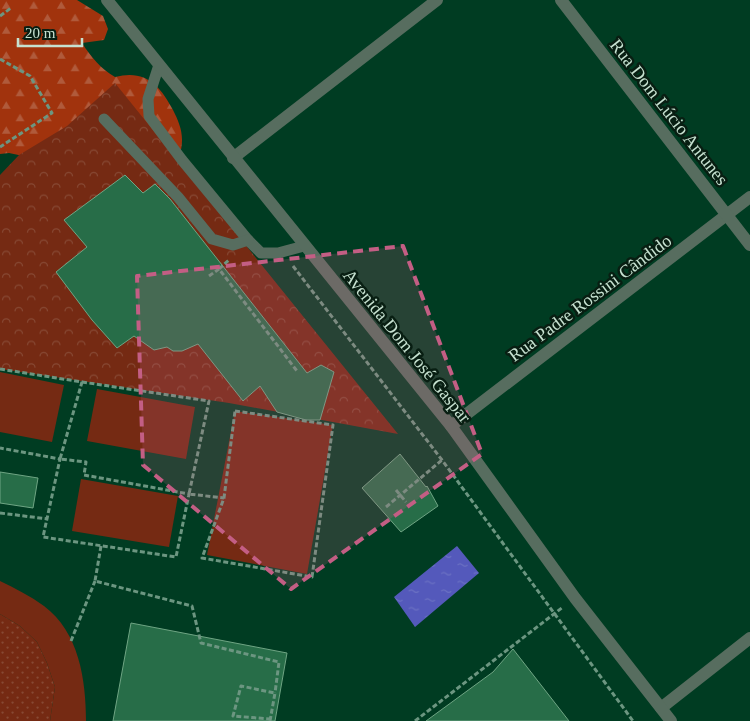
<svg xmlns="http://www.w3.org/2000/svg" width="750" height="721" font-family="'Times New Roman',serif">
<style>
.grass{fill:url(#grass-dots)}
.forest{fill:url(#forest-firs)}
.park{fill:url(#park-crowns)}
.pitch{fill:#752a13}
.water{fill:url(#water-ripples)}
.building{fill:#276d48;stroke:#6fa584}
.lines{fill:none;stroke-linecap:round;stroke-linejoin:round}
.path{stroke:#6c9681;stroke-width:3;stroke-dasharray:5 2.5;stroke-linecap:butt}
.service{stroke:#576d5f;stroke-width:11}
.minor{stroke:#576d5f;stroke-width:12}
.tertiary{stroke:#576d5f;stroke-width:12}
.marked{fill:#c35e84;fill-opacity:0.2;stroke:#c35e84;stroke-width:4;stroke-dasharray:10 6;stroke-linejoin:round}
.labels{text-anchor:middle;stroke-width:5;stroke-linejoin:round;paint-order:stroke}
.street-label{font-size:18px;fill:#c6e1d0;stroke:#081e12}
</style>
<defs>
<pattern id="grass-dots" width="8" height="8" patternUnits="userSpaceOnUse" patternTransform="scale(1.25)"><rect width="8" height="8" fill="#752a13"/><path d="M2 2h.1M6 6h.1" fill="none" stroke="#874934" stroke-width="1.8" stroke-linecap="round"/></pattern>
<pattern id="forest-firs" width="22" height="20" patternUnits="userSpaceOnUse" patternTransform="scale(1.25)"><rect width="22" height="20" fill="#a1330d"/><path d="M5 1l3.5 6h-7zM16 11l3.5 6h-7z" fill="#b05a3b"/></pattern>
<pattern id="park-crowns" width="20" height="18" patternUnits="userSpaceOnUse" patternTransform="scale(1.25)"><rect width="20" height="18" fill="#752a13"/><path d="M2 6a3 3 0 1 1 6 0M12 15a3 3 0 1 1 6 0" fill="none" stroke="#874934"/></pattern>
<pattern id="water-ripples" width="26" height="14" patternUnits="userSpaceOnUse" patternTransform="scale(1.25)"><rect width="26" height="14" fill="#5459bb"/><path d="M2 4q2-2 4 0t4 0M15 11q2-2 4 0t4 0" fill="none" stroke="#6b71c3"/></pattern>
</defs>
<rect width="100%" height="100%" fill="#003c22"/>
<polygon class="grass" points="0,614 20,626 37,642 47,663 55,687 50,721 0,721"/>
<path class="forest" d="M0,0H77L103,16L108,29L104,40L82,43C91,57 101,69 115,77C145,69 160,85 173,110C178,120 182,129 182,140C182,145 181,150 180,155L71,166L9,153L0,154Z"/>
<polygon class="park" points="115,83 398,434 229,403 0,369 0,175 19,155 67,126"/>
<g class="pitch">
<polygon points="0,372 64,385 52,442 0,432"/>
<polygon points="97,389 195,407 186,459 87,441"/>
<polygon points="235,411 333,425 307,574 207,555"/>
<polygon points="81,479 178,496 169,547 72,531"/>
<path d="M0,581C15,588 30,596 44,606C79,632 86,680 86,721H50L55,687L47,663L37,642L20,626L0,614Z"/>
</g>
<polygon class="water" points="457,546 479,573 415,627 394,597"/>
<g class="building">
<polygon points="125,175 143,193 155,184 170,199 307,373 321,365 334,372 320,420 306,420 277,412 260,386 243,401 198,344 182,351 173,351 167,347 154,350 134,336 117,348 92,320 56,272 87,247 64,220"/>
<polygon points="400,454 426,487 427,486 438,506 401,532 362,488"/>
<polygon points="0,472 38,478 33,508 0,503"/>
<polygon points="131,623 287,653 275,721 113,721"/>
<polygon points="513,649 569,721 426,721 493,672"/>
</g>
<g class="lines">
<g class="path">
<polyline points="0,16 11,8"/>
<polyline points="0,59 30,76 52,113 0,147"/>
<polyline points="293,266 442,460 633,721"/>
<polyline points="219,269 230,259"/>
<polyline points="209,276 219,269 297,371"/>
<polyline points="0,369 82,382 60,459 86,462 84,475 189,494 176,557 43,537 60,459 0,448"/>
<polyline points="82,382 209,401 189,494 224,498"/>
<polygon points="235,411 333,425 312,577 202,558 224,498"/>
<polyline points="396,490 406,502"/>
<polyline points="386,507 442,460"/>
<polyline points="0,513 48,519"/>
<polyline points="101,546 95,581 192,606 201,643 279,662 275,693"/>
<polyline points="71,641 95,581"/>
<polyline points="270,721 275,693 241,686 233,716 270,719"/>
<polyline points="415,721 563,607"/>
</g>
<g class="service">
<polyline points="159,65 148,99 149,116 182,160 248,240 261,253 278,253 304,246"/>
<polyline points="104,119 178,197 212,239 233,245 248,240"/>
</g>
<g class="minor">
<polyline points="233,158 437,0"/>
<polyline points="451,426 750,197"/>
<polyline points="661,708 750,638"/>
</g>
<g class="tertiary">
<polyline points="107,0 451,426 575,598 671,721"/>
<polyline points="561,0 750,245"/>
</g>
</g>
<path class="marked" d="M403,246L482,454L291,589L143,465L137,276Z"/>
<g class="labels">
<g class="street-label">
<text transform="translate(669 112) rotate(52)" y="6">Rua Dom Lúcio Antunes</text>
<text transform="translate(590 298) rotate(-37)" y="6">Rua Padre Rossini Cândido</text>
<text transform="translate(407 346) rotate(51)" y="6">Avenida Dom José Gaspar</text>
</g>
</g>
<path d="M18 38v8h64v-8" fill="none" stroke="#c6e1d0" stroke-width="2.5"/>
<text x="25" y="38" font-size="15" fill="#c6e1d0" stroke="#081e12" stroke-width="4" paint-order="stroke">20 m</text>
</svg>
